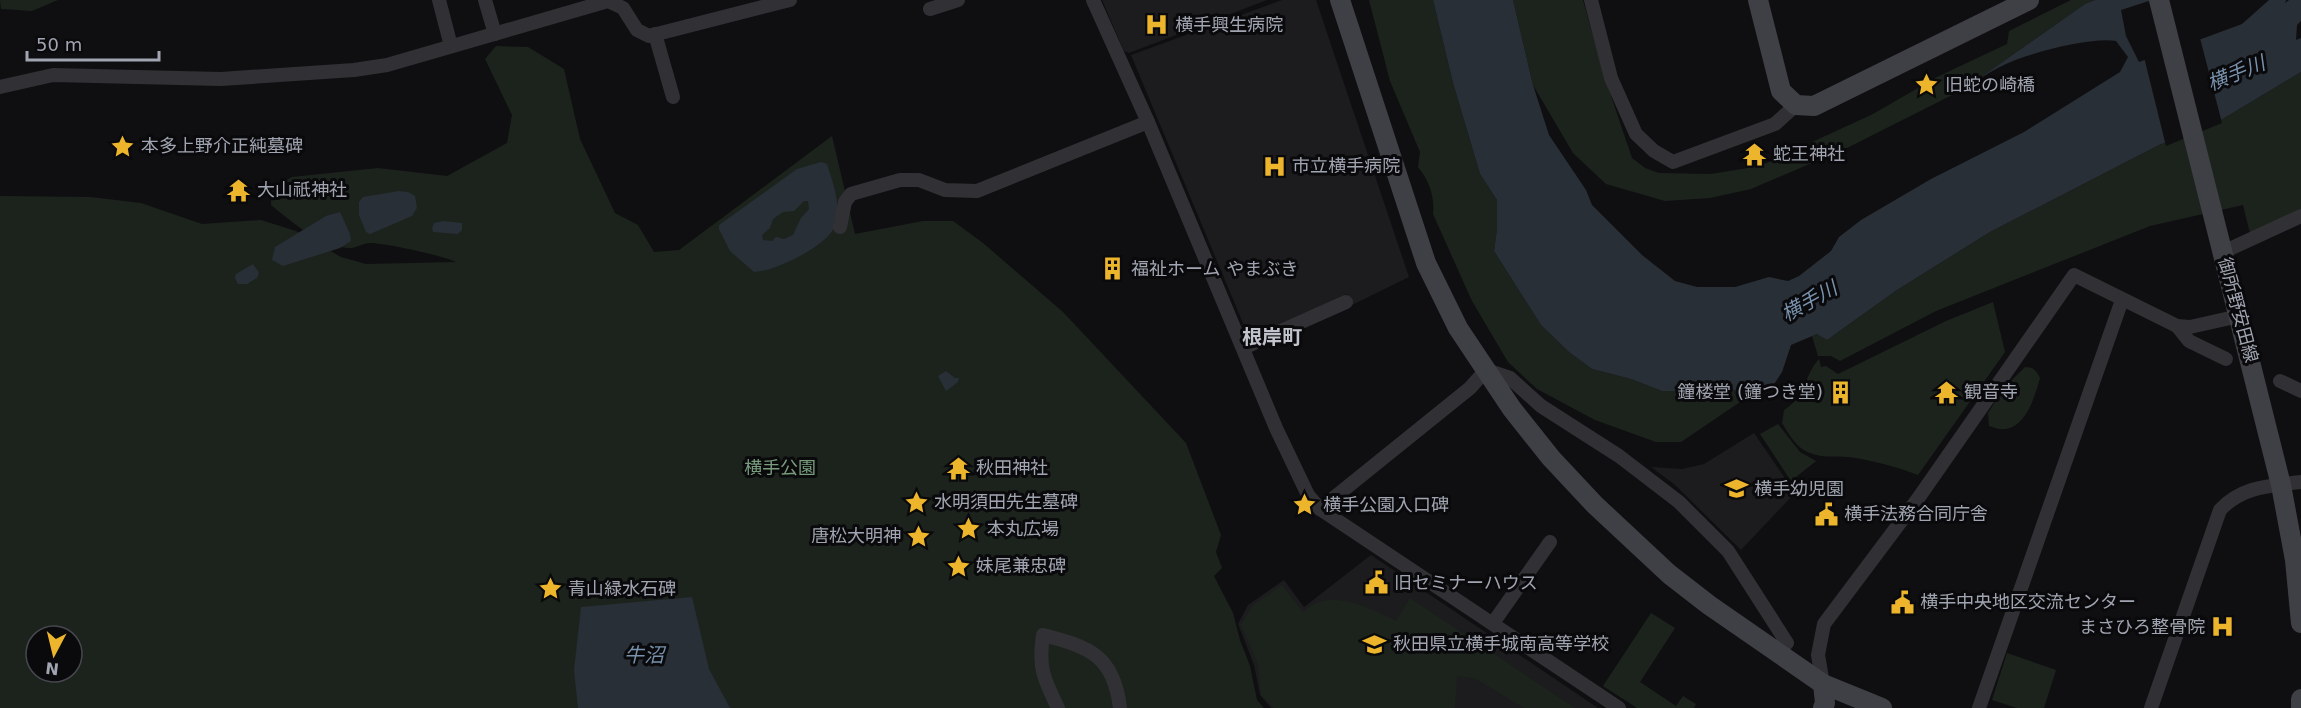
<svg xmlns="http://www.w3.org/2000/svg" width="2301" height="708" font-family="'DejaVu Sans','Noto Sans JP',sans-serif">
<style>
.built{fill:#1c1b1e}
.green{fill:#1c231d;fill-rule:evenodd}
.water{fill:#282f36;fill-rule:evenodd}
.pier{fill:#0f0f11}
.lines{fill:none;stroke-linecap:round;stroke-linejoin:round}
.street{stroke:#313135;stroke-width:14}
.secondary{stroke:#3f4045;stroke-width:20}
.labels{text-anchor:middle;stroke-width:6;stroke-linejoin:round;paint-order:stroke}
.poi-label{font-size:18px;fill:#a1a5b1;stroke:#0a0a0c;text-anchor:start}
.street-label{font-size:18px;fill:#a1a5b1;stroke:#0a0a0c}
.park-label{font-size:18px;fill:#789c7c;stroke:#0a0a0c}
.water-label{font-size:20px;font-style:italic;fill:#7891ac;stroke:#0a0a0c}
.neighbourhood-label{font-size:20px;font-weight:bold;fill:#c2c4cd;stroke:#0a0a0c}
</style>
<rect width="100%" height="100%" fill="#0f0f11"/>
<g class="built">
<polygon points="1102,0 1267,0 1129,53 1124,51"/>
<polygon points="1282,0 1316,0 1409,277 1352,305 1347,294 1250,340 1131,55"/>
<polygon points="1754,433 1795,493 1741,550 1674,484 1651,467 1682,469 1704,464"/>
<polygon points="1371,555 1598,708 1271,708 1260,695 1254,665 1238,624 1248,605 1284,580 1304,607"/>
</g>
<g class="green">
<polygon points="0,0 58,0 32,11 1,9"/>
<path d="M1369,0H1433L1453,83L1480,174L1497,200V229L1494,251L1541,325L1569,352L1592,369L1631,379L1662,391H1689L1719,385L1733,389L1743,400L1681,442H1656L1595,420L1537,389L1508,362L1472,301L1433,214C1435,197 1429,180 1418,167L1420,152L1390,81Z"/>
<polygon points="1513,0 1583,0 1604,75 1632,158 1645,168 1659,173 1711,174 1760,166 1873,114 1937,77 2007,44 2009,31 2071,0 2095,0 2085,4 1964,89 1849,147 1751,189 1710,198 1665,201 1606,184 1573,153 1533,85"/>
<path d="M496,46L528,47L564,69L580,139L615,213L638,225L654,252L679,250L832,136L855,234L923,221H953L983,243L1063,312L1186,443L1221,535L1216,552L1222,568L1214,576L1233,613L1240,640L1250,666L1257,700L1264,708H0V196L90,197L141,203L202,224L261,220L296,231L341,257L366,264L456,262C444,256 386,243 370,243C363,243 355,249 348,248C319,246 292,222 271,205L272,188L292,177L378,168L447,176L507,143L512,115L485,59ZM36,636H72V672H36Z"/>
<polygon points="2301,72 2301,210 2250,233 2243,205 2150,226 1936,311 1840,361 1831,356 1818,356 1812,336 1818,334 1827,340 1897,290 1990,232 2159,145 2221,120"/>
<path d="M1993,302L2005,352L1918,475C1898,467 1877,462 1856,458C1841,455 1824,459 1810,453C1796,448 1789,434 1782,423L1784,410C1809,394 1802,378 1819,359L1821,367L1826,366L1838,374L1946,321Z"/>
<path d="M2025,367C2033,367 2036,370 2040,378C2035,395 2026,429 2003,429C1999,430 1993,427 1989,426L1988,413L2003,389Z"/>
<polygon points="1778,424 1800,452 1816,461 1791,481 1760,434"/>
<path d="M1282,585L1303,612C1306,610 1310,606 1314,604C1340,592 1374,610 1396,621L1410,598L1575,708H1524L1476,679L1457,676L1455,708H1274L1261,695L1258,664L1241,625L1253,605Z"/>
<polygon points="1651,613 1675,628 1640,682 1676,706 1683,696 1696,704 1694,708 1637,708 1603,686"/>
<polygon points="2007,653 2056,670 2044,708 2017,708 1992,700"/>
</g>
<g class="water">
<path d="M1433,0H1513L1533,85L1549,135L1586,190L1592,205L1642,255L1675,281L1697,287H1735L1769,277L1788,281L1799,276L1831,251L1839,237L1861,220L1931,179L2024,132L2120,72L2128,57L2116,41C2090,37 2029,53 2004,65C1990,71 1977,81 1964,89L2085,4L2095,0H2152L2121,10L2126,36L2139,62L2242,24L2269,0H2286L2285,3L2289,0H2301V21L2297,25L2296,40L2301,38V72L2221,120L2159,145L1990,232L1897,290L1827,340L1817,334L1791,345L1782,372L1773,386L1743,400L1733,389L1719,385L1689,391H1662L1631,379L1592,369L1569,352L1541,325L1494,251L1497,229V200L1480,174L1453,83Z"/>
<path d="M821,162L827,164C833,183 843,209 834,228C826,246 774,272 754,272L730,251L719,229V225L797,169ZM804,201H808L809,209L801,218L793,235L784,239L776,237L772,241L763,240L762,235L770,228L773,219L783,212L794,211Z"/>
<polygon points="399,191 408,192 415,196 417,208 412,216 370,234 366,232 359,215 359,202 363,197"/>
<polygon points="340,212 350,234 351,241 340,248 283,266 272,260 275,247 326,216"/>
<polygon points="443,221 462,223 462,230 458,234 433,232 432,228 434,223"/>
<polygon points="253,264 259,273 257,278 247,284 238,284 235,278 236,274"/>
<polygon points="946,371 955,378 959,378 958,382 946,391 938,376"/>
<polygon points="692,597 709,669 730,708 578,708 574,670 581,607"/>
</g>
<polygon class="pier" points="2200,38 2222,123 2166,146 2144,57"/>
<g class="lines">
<g class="street">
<polyline points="439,0 451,46"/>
<polyline points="485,0 495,34"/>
<polyline points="1093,0 1148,122 1276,428 1308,495 1320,509 1619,708"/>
<polyline points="1591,0 1611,78 1636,134 1654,151 1673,162 1775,124 1796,105"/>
<polyline points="930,9 958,0"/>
<polyline points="655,34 673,97"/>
<polyline points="0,87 53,75 221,79 354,70 387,65 608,1 623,8 637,30 649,36 790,0"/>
<polyline points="840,227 845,202 851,194 900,180 919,180 945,190 977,191 1148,122"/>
<polyline points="2223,252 2301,216"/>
<polyline points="2177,326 2189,341 2226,359"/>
<polyline points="1243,348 1346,302"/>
<polyline points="2280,381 2301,391"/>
<polyline points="1320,509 1470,388 1486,370 1510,378 1541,406 1619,456 1679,502 1728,551 1787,643"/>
<polyline points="1493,623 1550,542"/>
<polyline points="1823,684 1818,655 1824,624 1917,500 2074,275 2177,326 2190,327 2239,316"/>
<path d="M1058,708C1044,679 1038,668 1043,635C1090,647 1114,656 1120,708"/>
<polyline points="1979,708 2122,300"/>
<path d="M2151,708L2220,510C2242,486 2270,486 2301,482"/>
</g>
<g class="secondary">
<polyline points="1340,0 1426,263 1458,328 1512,409 1551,458 1595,505 1669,574 1709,605 1823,684 1882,708"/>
<polyline points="1758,0 1781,91 1796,105 1814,106 2029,0"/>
<polyline points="2159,0 2281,485 2295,560 2301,623"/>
<polyline points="1823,684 1825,703 1823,708"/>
<polyline points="2301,708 2301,699"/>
</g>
</g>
<defs>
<symbol id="hospital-bare" viewBox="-9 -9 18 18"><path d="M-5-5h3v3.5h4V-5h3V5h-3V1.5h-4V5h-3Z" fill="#ecb52c" stroke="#0a0a0c" stroke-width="2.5" paint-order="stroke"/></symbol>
<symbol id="sight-bare" viewBox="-9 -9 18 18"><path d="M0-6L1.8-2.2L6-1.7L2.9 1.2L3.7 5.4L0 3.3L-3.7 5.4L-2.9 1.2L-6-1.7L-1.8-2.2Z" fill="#ecb52c" stroke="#0a0a0c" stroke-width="2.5" paint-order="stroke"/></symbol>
<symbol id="temple-bare" viewBox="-9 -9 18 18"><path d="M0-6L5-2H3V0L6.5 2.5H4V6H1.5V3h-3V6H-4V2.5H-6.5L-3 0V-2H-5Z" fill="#ecb52c" stroke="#0a0a0c" stroke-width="2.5" paint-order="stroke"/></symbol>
<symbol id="building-bare" viewBox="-9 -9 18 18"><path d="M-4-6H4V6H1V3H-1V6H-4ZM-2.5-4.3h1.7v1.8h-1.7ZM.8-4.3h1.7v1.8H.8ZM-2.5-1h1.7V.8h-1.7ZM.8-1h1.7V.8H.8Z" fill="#ecb52c" stroke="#0a0a0c" stroke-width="2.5" paint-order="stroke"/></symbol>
<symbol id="school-bare" viewBox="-9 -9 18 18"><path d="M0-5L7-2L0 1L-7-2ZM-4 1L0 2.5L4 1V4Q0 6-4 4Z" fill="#ecb52c" stroke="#0a0a0c" stroke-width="2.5" paint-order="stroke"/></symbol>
<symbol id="civic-bare" viewBox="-9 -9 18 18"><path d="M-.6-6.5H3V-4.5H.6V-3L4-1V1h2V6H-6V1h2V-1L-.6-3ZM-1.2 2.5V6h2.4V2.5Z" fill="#ecb52c" stroke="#0a0a0c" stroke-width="2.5" paint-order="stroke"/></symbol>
</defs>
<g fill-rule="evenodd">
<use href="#hospital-bare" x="1140" y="8" width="33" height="33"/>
<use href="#sight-bare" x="1910" y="68" width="33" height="33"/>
<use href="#sight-bare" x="106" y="130" width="33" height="33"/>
<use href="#temple-bare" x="1738" y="138" width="33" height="33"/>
<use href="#hospital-bare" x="1258" y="150" width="33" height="33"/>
<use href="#temple-bare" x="222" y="174" width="33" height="33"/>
<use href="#building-bare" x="1096" y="252" width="33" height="33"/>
<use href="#building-bare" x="1824" y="376" width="33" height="33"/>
<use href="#temple-bare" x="1930" y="376" width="33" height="33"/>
<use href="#temple-bare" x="942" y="452" width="33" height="33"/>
<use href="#school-bare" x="1720" y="472" width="33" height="33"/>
<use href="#sight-bare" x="900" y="486" width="33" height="33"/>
<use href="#sight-bare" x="1288" y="488" width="33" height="33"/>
<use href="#civic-bare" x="1810" y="498" width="33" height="33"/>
<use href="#sight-bare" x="952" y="512" width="33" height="33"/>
<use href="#sight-bare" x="902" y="520" width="33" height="33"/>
<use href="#sight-bare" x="942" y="550" width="33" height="33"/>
<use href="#civic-bare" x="1360" y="566" width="33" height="33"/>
<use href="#sight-bare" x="534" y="572" width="33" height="33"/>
<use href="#civic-bare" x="1886" y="586" width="33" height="33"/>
<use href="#hospital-bare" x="2206" y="610" width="33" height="33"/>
<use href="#school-bare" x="1358" y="628" width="33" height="33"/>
</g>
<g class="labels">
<g class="poi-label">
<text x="1175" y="31">横手興生病院</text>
<text x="1945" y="91">旧蛇の崎橋</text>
<text x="141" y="152">本多上野介正純墓碑</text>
<text x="1773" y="160">蛇王神社</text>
<text x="1292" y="172">市立横手病院</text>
<text x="257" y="196">大山祇神社</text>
<text x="1131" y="275">福祉ホーム やまぶき</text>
<text x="1823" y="398" text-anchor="end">鐘楼堂 (鐘つき堂)</text>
<text x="1964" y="398">観音寺</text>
<text x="976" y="474">秋田神社</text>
<text x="1754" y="495">横手幼児園</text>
<text x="934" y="508">水明須田先生墓碑</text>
<text x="1323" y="511">横手公園入口碑</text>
<text x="1844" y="520">横手法務合同庁舎</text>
<text x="987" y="535">本丸広場</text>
<text x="901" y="542" text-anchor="end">唐松大明神</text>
<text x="976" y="572">妹尾兼忠碑</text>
<text x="1394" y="589">旧セミナーハウス</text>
<text x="568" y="595">青山緑水石碑</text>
<text x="1920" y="608">横手中央地区交流センター</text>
<text x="2205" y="633" text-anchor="end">まさひろ整骨院</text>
<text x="1393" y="650">秋田県立横手城南高等学校</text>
</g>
<g class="street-label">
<text transform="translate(2238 310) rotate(75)" y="6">御所野安田線</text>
</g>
<g class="park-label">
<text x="780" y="474">横手公園</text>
</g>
<g class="water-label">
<text transform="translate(2236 73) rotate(-22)" y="7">横手川</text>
<text transform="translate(1809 301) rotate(-29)" y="7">横手川</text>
<text x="644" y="662">牛沼</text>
</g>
<g class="neighbourhood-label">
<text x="1272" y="344">根岸町</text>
</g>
</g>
<g transform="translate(54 654) rotate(187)"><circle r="28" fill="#0a0a0c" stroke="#46484e" stroke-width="1.5"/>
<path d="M0-4.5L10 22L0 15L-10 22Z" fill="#ecb52c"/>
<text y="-9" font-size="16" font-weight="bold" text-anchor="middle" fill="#a1a5b1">N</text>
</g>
<path d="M27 51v9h132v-9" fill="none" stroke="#a1a5b1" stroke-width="3"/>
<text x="36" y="51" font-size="18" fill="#a1a5b1" stroke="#0a0a0c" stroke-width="4.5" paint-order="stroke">50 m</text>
</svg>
